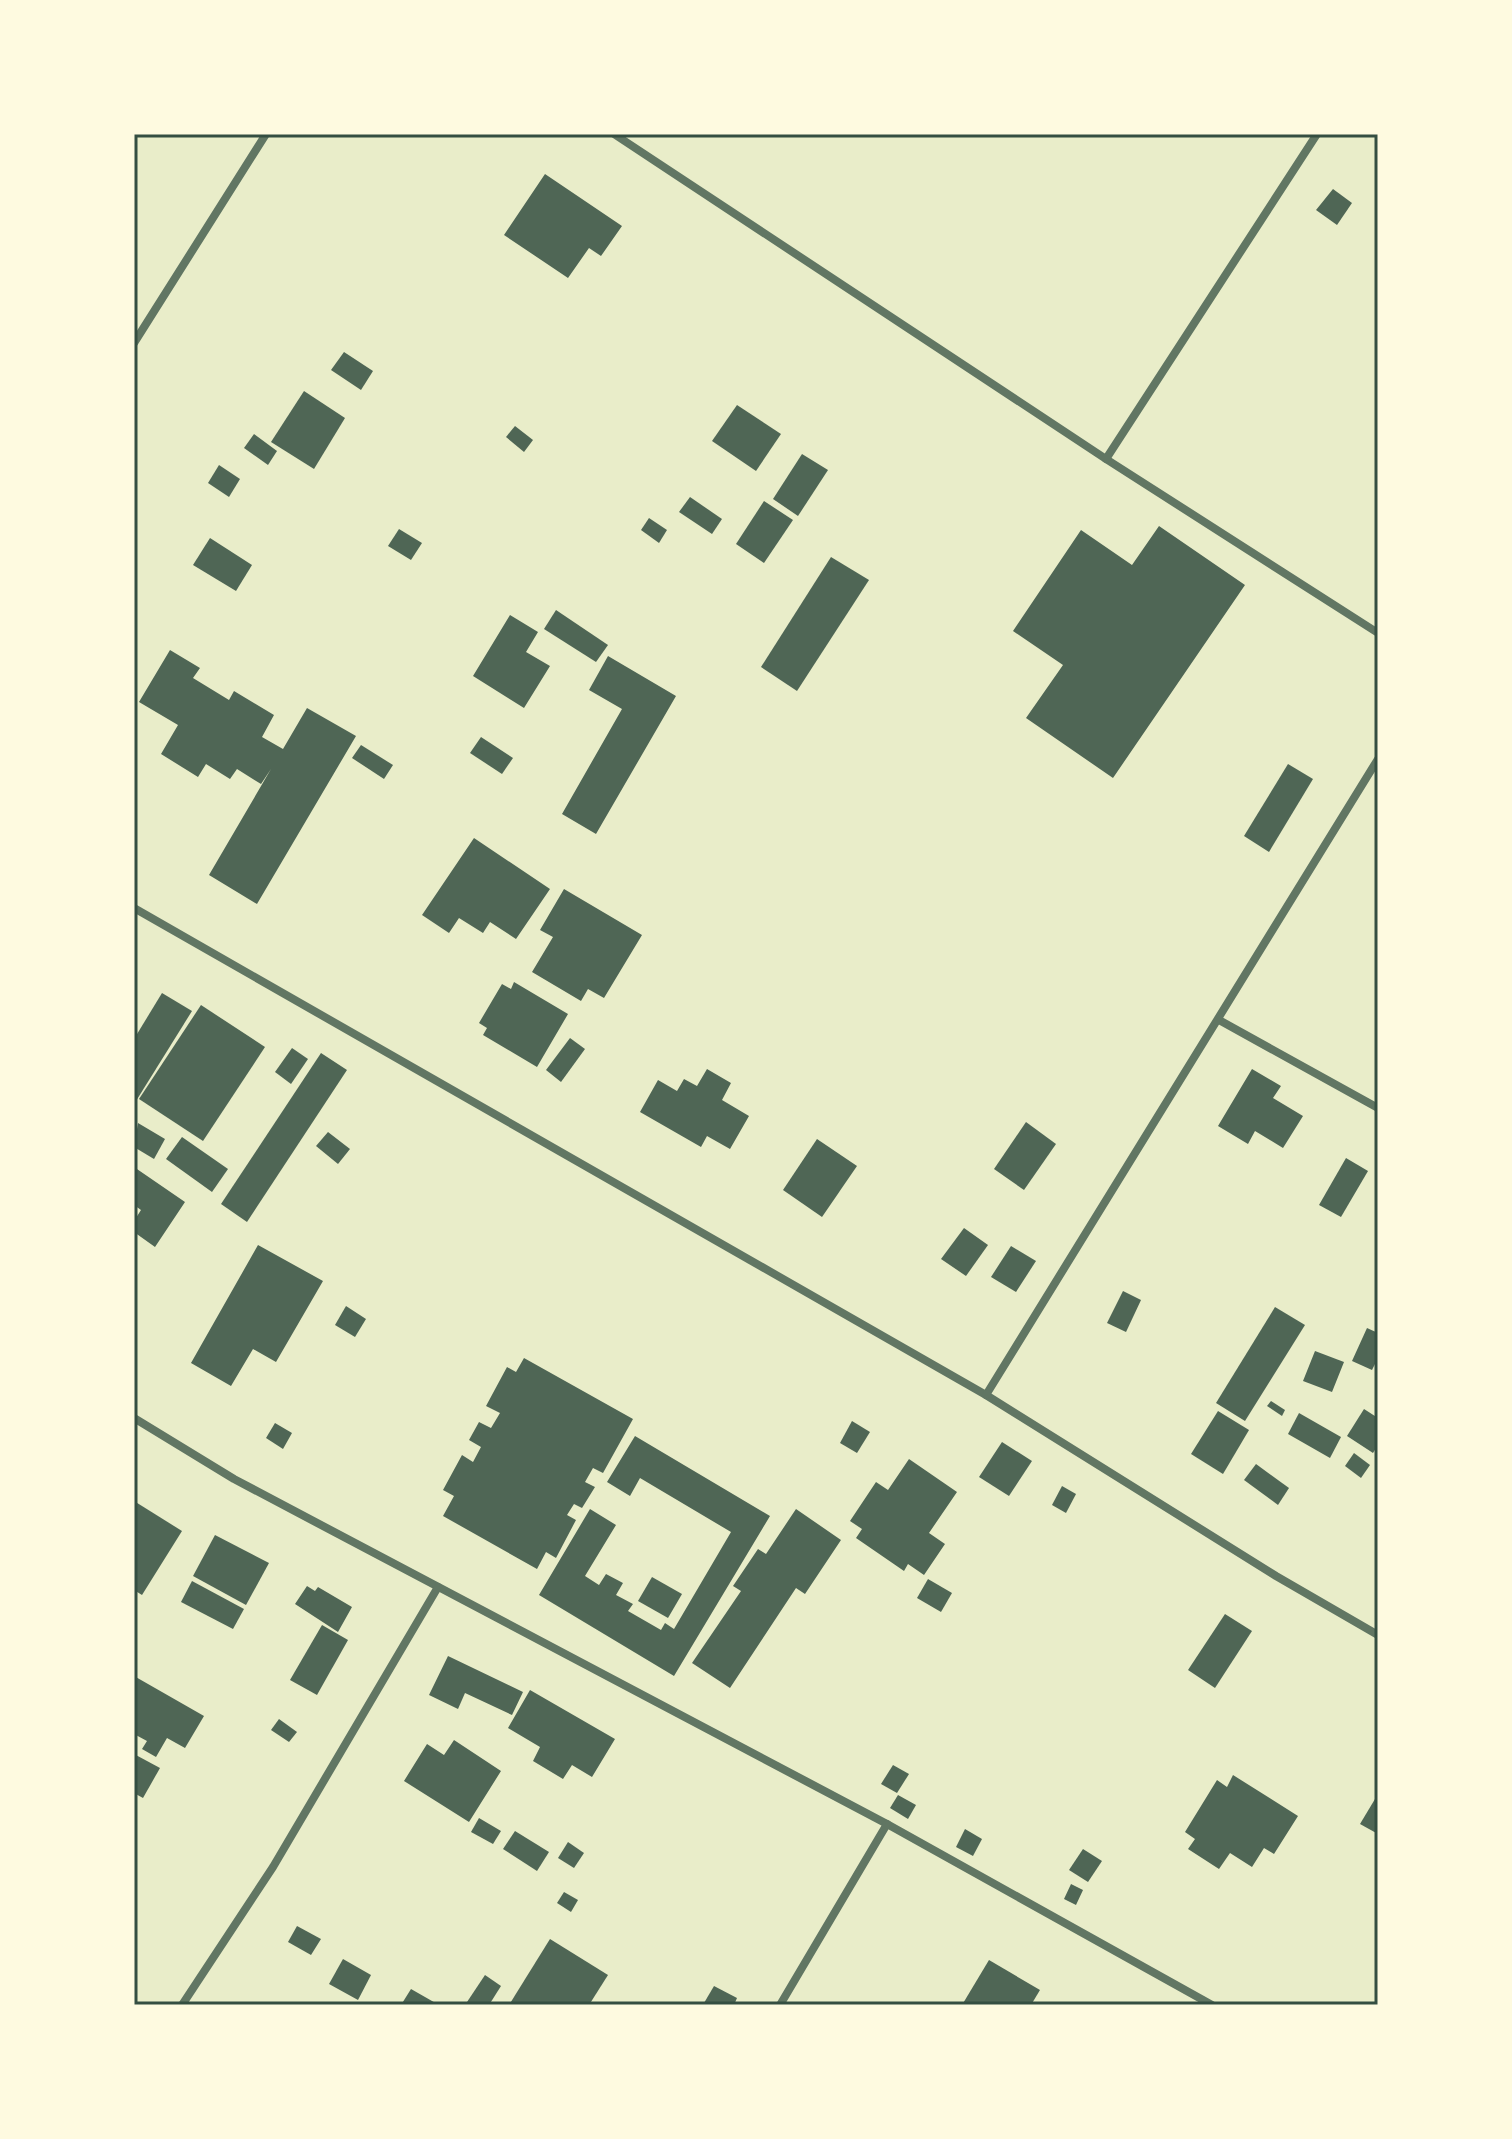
<svg xmlns="http://www.w3.org/2000/svg" width="1512" height="2139" font-family="Lato,sans-serif">
<style>
.building{fill:#4f6655}
.lines{fill:none;stroke-linecap:round;stroke-linejoin:round}
.minor{stroke:#617663;stroke-width:8}
.neatline{fill:none;stroke:#344e41;stroke-width:3}
</style>
<rect width="100%" height="100%" fill="#e9edc9"/>
<g class="building">
<polygon points="545,174 622,226 601,256 589,248 568,278 504,235"/>
<polygon points="1333,189 1352,203 1337,225 1316,210"/>
<polygon points="344,352 373,371 361,390 331,370"/>
<polygon points="304,391 345,418 314,469 271,442"/>
<polygon points="737,405 781,434 756,471 712,441"/>
<polygon points="515,426 533,440 524,452 506,437"/>
<polygon points="254,434 277,451 268,465 244,448"/>
<polygon points="802,454 828,470 798,516 773,499"/>
<polygon points="219,465 240,479 229,497 208,483"/>
<polygon points="690,497 722,519 712,534 679,512"/>
<polygon points="764,501 793,520 764,563 736,544"/>
<polygon points="649,518 667,530 659,543 641,530"/>
<polygon points="1159,526 1245,585 1113,778 1026,718 1063,665 1013,631 1081,530 1132,565"/>
<polygon points="399,529 422,543 411,560 388,546"/>
<polygon points="210,538 252,565 236,591 193,565"/>
<polygon points="831,557 869,580 797,691 761,667"/>
<polygon points="556,610 608,645 596,662 544,629"/>
<polygon points="510,615 538,632 526,652 550,666 524,708 473,676"/>
<polygon points="170,650 200,668 193,678 229,700 234,691 274,715 262,737 283,749 307,708 356,736 257,904 209,875 271,769 261,784 237,769 230,779 206,764 198,777 161,754 178,725 139,702"/>
<polygon points="608,656 676,696 596,834 562,814 622,709 589,690"/>
<polygon points="481,737 513,758 502,774 470,753"/>
<polygon points="361,745 393,765 384,779 352,758"/>
<polygon points="1288,764 1313,779 1269,852 1244,836"/>
<polygon points="474,838 550,889 516,939 490,922 483,933 459,918 449,933 422,915"/>
<polygon points="564,889 642,935 604,998 588,989 581,1001 532,972 553,937 540,930"/>
<polygon points="514,982 568,1014 537,1067 483,1035 487,1028 479,1023 502,984 511,989"/>
<polygon points="162,993 192,1011 136,1101 134,1039"/>
<polygon points="201,1005 265,1047 203,1141 139,1099"/>
<polygon points="570,1038 585,1049 561,1082 546,1070"/>
<polygon points="292,1048 308,1059 291,1084 275,1072"/>
<polygon points="321,1053 347,1070 247,1222 221,1204"/>
<polygon points="707,1069 731,1083 722,1100 749,1116 730,1149 707,1136 701,1147 640,1112 658,1080 677,1091 684,1079 697,1086"/>
<polygon points="1252,1069 1281,1086 1273,1098 1303,1116 1283,1148 1255,1131 1248,1144 1218,1126"/>
<polygon points="1026,1122 1056,1144 1024,1190 994,1169"/>
<polygon points="138,1123 165,1139 154,1159 134,1147"/>
<polygon points="328,1132 350,1149 338,1164 316,1146"/>
<polygon points="182,1137 228,1169 212,1192 166,1159"/>
<polygon points="817,1139 857,1166 822,1217 783,1190"/>
<polygon points="1346,1158 1368,1171 1341,1217 1319,1205"/>
<polygon points="134,1167 185,1202 155,1247 134,1232 134,1221 141,1210 134,1205"/>
<polygon points="964,1228 988,1245 966,1276 941,1259"/>
<polygon points="258,1245 323,1281 276,1362 253,1349 231,1386 191,1363"/>
<polygon points="1011,1246 1036,1261 1016,1292 991,1277"/>
<polygon points="1123,1291 1141,1300 1126,1332 1107,1323"/>
<polygon points="346,1306 366,1319 355,1337 335,1325"/>
<polygon points="1275,1307 1305,1325 1245,1421 1216,1403"/>
<polygon points="1367,1328 1378,1333 1378,1358 1372,1370 1352,1361"/>
<polygon points="1315,1351 1344,1362 1332,1392 1303,1381"/>
<polygon points="524,1358 633,1419 603,1473 593,1468 585,1482 595,1487 582,1508 574,1504 567,1515 576,1520 556,1558 546,1552 537,1569 443,1516 454,1496 443,1490 462,1455 473,1462 481,1447 469,1440 479,1422 491,1428 500,1413 486,1406 507,1367 516,1372"/>
<polygon points="1271,1401 1285,1410 1282,1416 1267,1406"/>
<polygon points="1364,1409 1378,1418 1378,1445 1373,1453 1347,1436"/>
<polygon points="1218,1411 1249,1430 1223,1474 1191,1454"/>
<polygon points="1299,1413 1341,1437 1330,1458 1288,1434"/>
<polygon points="852,1421 870,1432 857,1453 840,1443"/>
<polygon points="275,1423 292,1433 283,1449 266,1438"/>
<polygon points="635,1436 770,1516 674,1676 539,1595 590,1509 616,1525 585,1576 599,1585 606,1574 623,1583 616,1595 633,1604 628,1611 661,1630 665,1623 674,1629 731,1532 640,1478 630,1496 607,1482"/>
<polygon points="1002,1442 1032,1461 1009,1496 979,1477"/>
<polygon points="1354,1453 1370,1465 1361,1478 1345,1466"/>
<polygon points="909,1459 957,1492 929,1533 945,1544 924,1575 908,1564 904,1571 856,1538 862,1529 850,1521 876,1482 888,1490"/>
<polygon points="1256,1464 1289,1488 1278,1505 1244,1480"/>
<polygon points="1062,1486 1076,1494 1066,1513 1052,1505"/>
<polygon points="134,1501 182,1531 142,1595 134,1590"/>
<polygon points="796,1509 841,1540 805,1594 796,1588 730,1688 692,1663 741,1591 733,1586 758,1549 766,1554"/>
<polygon points="215,1535 269,1563 246,1605 193,1576"/>
<polygon points="652,1577 682,1594 668,1618 638,1601"/>
<polygon points="928,1579 952,1593 941,1612 917,1598"/>
<polygon points="192,1581 244,1609 233,1629 181,1602"/>
<polygon points="307,1586 315,1591 318,1587 352,1607 338,1632 295,1604"/>
<polygon points="1225,1614 1252,1631 1215,1688 1188,1670"/>
<polygon points="322,1625 348,1640 317,1695 290,1680"/>
<polygon points="448,1656 523,1692 512,1715 465,1693 458,1709 429,1695"/>
<polygon points="134,1676 204,1716 185,1748 167,1738 156,1757 142,1749 147,1741 134,1734"/>
<polygon points="530,1690 615,1739 592,1777 572,1765 563,1779 533,1761 540,1747 508,1728"/>
<polygon points="279,1719 297,1732 289,1742 271,1730"/>
<polygon points="454,1740 501,1771 469,1822 404,1781 427,1744 444,1755"/>
<polygon points="134,1754 160,1768 143,1798 134,1793"/>
<polygon points="893,1765 909,1774 897,1793 881,1784"/>
<polygon points="1233,1775 1298,1816 1274,1854 1264,1848 1252,1867 1230,1853 1219,1869 1188,1849 1195,1839 1185,1832 1217,1780 1227,1787"/>
<polygon points="1378,1794 1378,1834 1360,1824"/>
<polygon points="898,1795 916,1805 908,1819 890,1808"/>
<polygon points="479,1818 501,1831 493,1844 471,1832"/>
<polygon points="965,1829 982,1839 973,1856 956,1847"/>
<polygon points="515,1831 549,1852 537,1871 503,1849"/>
<polygon points="568,1842 584,1853 574,1868 558,1858"/>
<polygon points="1083,1849 1102,1861 1088,1882 1069,1870"/>
<polygon points="1071,1884 1083,1890 1076,1905 1064,1899"/>
<polygon points="564,1892 578,1900 571,1912 557,1903"/>
<polygon points="297,1926 321,1939 311,1955 288,1942"/>
<polygon points="550,1939 608,1975 589,2005 509,2005"/>
<polygon points="343,1959 371,1975 358,2000 329,1984"/>
<polygon points="989,1960 1040,1990 1031,2005 962,2005"/>
<polygon points="485,1975 501,1986 489,2005 472,2005 467,2002"/>
<polygon points="714,1986 737,1998 734,2005 704,2003"/>
<polygon points="411,1989 439,2005 401,2005"/>
</g>
<g class="lines">
<g class="minor">
<polyline points="614,134 1106,459 1378,633"/>
<polyline points="134,343 266,134"/>
<polyline points="1106,459 1317,134"/>
<polyline points="134,908 986,1395 1276,1576 1378,1635"/>
<polyline points="1219,1020 1378,1108"/>
<polyline points="986,1395 1378,759"/>
<polyline points="134,1418 234,1479 887,1824 1212,2005"/>
<polyline points="182,2005 273,1867 438,1587"/>
<polyline points="780,2005 887,1824"/>
</g>
</g>
<rect width="1512" height="2139" fill="none" stroke="#fefae0" stroke-width="272"/>
<rect x="136" y="136" width="1240" height="1867" class="neatline"/>
</svg>
